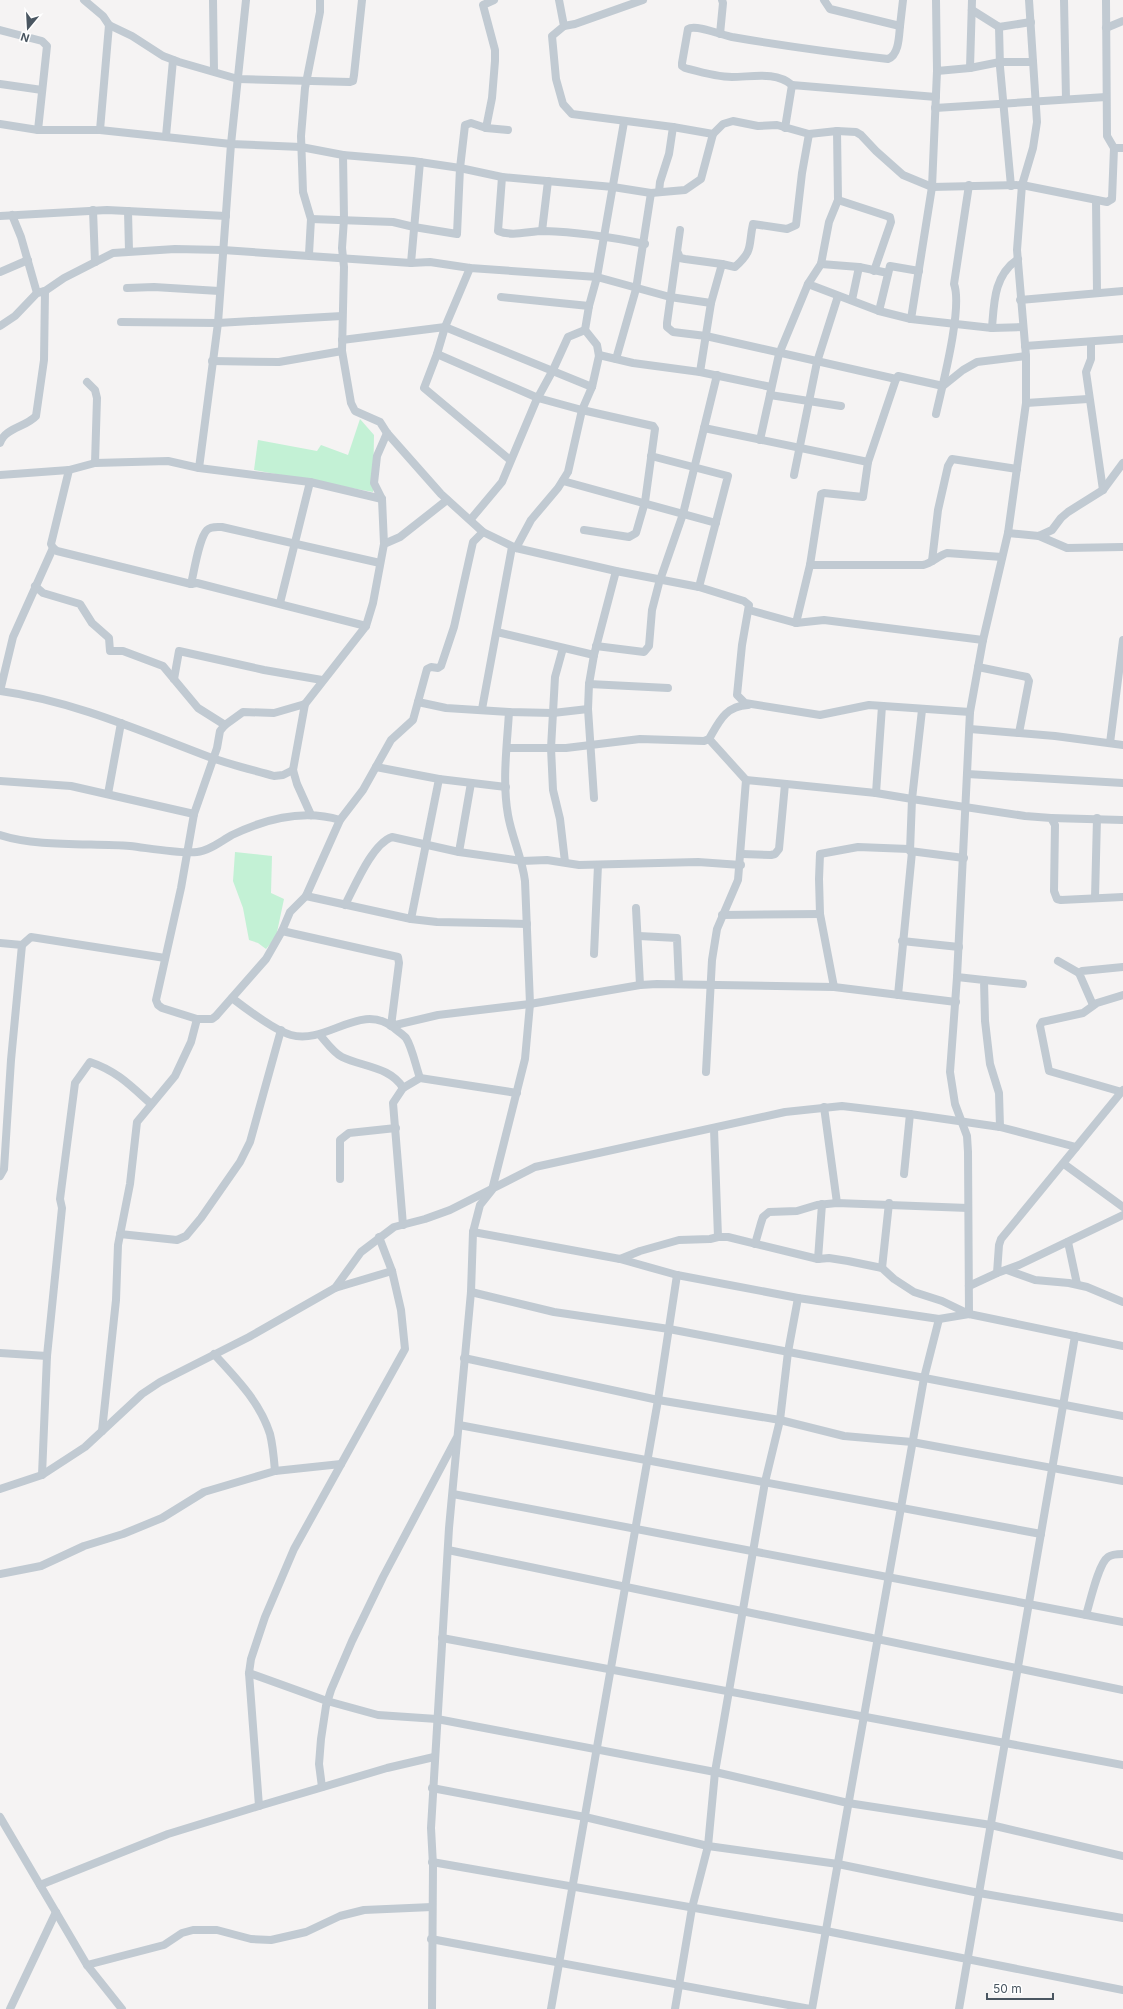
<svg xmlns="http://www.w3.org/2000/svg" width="1123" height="2009" font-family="Inter,sans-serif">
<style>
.green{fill:#c3f1d5}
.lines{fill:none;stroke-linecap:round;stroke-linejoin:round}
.minor{stroke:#c1cad2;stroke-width:8}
</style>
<rect width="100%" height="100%" fill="#f5f3f3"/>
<g class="green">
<polygon points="360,419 374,435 373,492 254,470 258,440 317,451 321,445 348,455"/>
<polygon points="235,852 272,856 271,893 284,899 276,937 266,949 258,943 249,940 243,908 233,881"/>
</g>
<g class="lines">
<g class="minor">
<polyline points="84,0 103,16 109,25 132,36 163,56 179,62 238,79 350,82 353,81 354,75 362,0"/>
<polyline points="213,0 214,71"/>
<polyline points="559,0 564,26 552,36 556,79 563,104 572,114 673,127 713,134 723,124 733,121 758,126 777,125 809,134 837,131 856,132 861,135 876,151 903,175 932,187 1022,185 1107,202 1112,199 1114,148 1107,136 1106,0"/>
<polyline points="824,0 830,9 900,26 903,0"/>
<polyline points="936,0 937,71 970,68 1000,62 1033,62"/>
<polyline points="1029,0 1037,122 1033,148 1022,185 1017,250 1026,356 1026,403 1008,533 983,640 970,712 957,977 950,1072 955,1104 967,1136 968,1152 969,1314 1123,1346"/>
<polyline points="1064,0 1066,99"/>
<polyline points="972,10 999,27 1031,22"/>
<polyline points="564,26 575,24 643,0"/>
<polyline points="999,27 1000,67 1011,186"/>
<polyline points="1106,28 1123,21"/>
<polyline points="0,30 42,41 47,46 38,130"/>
<polyline points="720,34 723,3 722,0"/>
<polyline points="970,68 972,0"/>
<polyline points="0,84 42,90"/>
<path d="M792,85C776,71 752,77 732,77C717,77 700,72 685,68L682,66V63L688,29C695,24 722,35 732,37C784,46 836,53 888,59C899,55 899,36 900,26"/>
<polyline points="935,108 1106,97"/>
<polyline points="0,124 38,130 100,130 231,144 301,147 343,155 344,219 342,248 344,267 342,351 351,403 355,411 380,422 387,433 441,494 483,532 516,548 531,520 558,488 568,472 582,410 592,387 599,356 597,345 585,330 589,306 597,277 624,122"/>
<polyline points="486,128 492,98 495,61 495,50 483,5 494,0"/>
<polyline points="785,128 792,85 936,97"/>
<polyline points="100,130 109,25"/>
<polyline points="837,131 838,200 829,222 821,264 808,284 879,311 911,319 992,328 1023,327"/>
<polyline points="166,136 173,60"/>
<polyline points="1114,148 1123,148"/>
<polyline points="343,155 413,161 460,168 502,177 613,187 651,193 685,190 701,179 713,134"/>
<path d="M502,177L498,231C513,237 529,231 544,231C578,232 611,237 645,244"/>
<polyline points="659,192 660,182 669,154 673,127"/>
<polyline points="838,200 890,217 891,222 874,271"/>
<polyline points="1096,200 1097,292"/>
<polyline points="93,210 95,262"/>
<polyline points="128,211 129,251"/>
<polyline points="12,215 21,237 37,293"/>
<polyline points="0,216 107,210 226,216"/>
<polyline points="311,219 393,222 414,227 457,234 460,168 465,125 471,123 486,128 508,130"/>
<polyline points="680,230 667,323 667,327 673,332 706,336 896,379 898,376 943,386 963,370 977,362 1026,356"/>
<polyline points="542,231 548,181"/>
<polyline points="678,253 680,258 685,259 722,264"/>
<polyline points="309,254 311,219 303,192 301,136 305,88 320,12 320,0"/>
<polyline points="411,263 420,162"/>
<polyline points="821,264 859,267 888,273"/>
<polyline points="470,268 445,327 437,354 538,398 582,410 653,426 655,429 645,502 636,533 629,537 584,530"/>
<polyline points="0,272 28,260"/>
<polyline points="127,288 154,287 219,291"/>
<polyline points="501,297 589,306"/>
<polyline points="852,300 859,267"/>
<polyline points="1020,300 1123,291"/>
<polyline points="879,311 890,266 919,271"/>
<polyline points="911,319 932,187 937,71"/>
<polyline points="121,322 218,323 342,316"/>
<path d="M0,326L15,316L37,293L45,291L64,278L113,253L175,249L223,250L411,263L430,262L470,268L597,277L670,297L711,303L722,264L735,267C754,250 748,246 753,224L787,229L796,225L802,173L809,134"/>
<path d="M992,328C994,302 994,275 1018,259"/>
<polyline points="342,340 445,327 592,387"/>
<polyline points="1091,342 1091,359 1086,372 1103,490"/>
<polyline points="1025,346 1123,339"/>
<polyline points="437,354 424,388 510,460"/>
<polyline points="599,355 633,363 700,372 771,387"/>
<polyline points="616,359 636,289 651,193"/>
<polyline points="212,361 279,362 342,351"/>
<polyline points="700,372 711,303"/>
<polyline points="87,382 95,390 97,398 95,463"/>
<polyline points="770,395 841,406"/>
<polyline points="1026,403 1088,399"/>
<path d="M936,414C942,387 963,308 954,284L969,185"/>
<polyline points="704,428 868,462"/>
<polyline points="760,440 779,354 808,284"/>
<path d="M0,443C5,428 26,427 36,416L44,360L45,291"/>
<polyline points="651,456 728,476 699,587 744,601 749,605 742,645 737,695 745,703 820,715 869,705 970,712"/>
<polyline points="199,468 218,323 231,144 246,0"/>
<polyline points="69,470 51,544 53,548 57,551 191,584 197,583 366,626"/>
<polyline points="0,475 69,470 95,463 168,461 199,468 310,482 382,499"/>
<polyline points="794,475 817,362 838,296"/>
<polyline points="563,481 716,523"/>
<polyline points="471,519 502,482 536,401 553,370 568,337 585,330"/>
<polyline points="1008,533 1039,536 1052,530 1061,518 1068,512 1103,490 1123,463"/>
<polyline points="1039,536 1067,548 1123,547"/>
<polyline points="384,544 382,499 374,483 377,456 387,433"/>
<polyline points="516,548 616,571 699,587"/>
<polyline points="932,561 938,510 948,466 952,459 1017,469"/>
<path d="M810,565H923C932,563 938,556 947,553L1002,557"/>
<path d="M191,584C194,572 199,538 207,530C211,526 217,527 222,527L380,563"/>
<polyline points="35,586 43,593 80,604 92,623 109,638 110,651 123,651 163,666 198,708 225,725"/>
<polyline points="280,603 310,482"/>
<polyline points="749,610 796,623 824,620 983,640"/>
<polyline points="796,623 810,565 821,494 824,493 863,497 868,462 896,379"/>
<polyline points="497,632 594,655"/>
<polyline points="596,646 644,652 649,646 652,610 659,583 683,514 717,375"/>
<polyline points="563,648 555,677 551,748 553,790 560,819 565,862"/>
<polyline points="978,667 1027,677 1029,681 1019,733"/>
<polyline points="174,679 179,651 264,670 322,680"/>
<polyline points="589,684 668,688"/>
<path d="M0,691C74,701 143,732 212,758C232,765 253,770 274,776L283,775L293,770"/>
<polyline points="0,691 13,637 53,548"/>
<polyline points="418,702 446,708 509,712 553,713 588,709"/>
<polyline points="305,704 293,770 297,784 311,815"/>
<polyline points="482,709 512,547"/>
<polyline points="922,710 912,799 1025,816 1051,818 1055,825 1054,891 1057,899 1061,900 1123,897"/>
<polyline points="970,729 1055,736 1123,745"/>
<polyline points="709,739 746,780"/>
<polyline points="1110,743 1123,640"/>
<path d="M507,748H566L640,739L704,741L709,739C719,722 725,706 748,705"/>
<polyline points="376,767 439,779 506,787"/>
<polyline points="967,774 1123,783"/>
<polyline points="0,781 71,786 194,814"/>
<polyline points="876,793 882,706"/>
<polyline points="108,794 121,723"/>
<polyline points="594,798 588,709 589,684 594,655 616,571"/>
<polyline points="1051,818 1123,820"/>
<path d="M0,835C36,847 91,843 130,846C148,848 180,854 197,852C209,851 221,841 232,835C265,819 304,809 340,820"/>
<polyline points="459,852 471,783"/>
<polyline points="742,854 771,855 775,854 779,849 785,784"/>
<polyline points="306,896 411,919 437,922 527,924"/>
<polyline points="1095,898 1097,818"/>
<path d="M345,905C355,886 372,844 392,837L459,852L522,861L547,860L579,865L698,862L741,865"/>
<polyline points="636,908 640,985"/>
<polyline points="722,915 820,914"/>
<polyline points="411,919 439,779"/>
<polyline points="282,931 398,957 399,963 391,1026 438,1015 530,1004 640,985 657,984 834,987 956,1002"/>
<polyline points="639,936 677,938 679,984"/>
<polyline points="902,941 959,947"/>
<polyline points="0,943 22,945 11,1060 4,1169 0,1176"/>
<polyline points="22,945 31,937 165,958"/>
<polyline points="594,954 598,865"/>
<polyline points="1058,961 1079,973"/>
<polyline points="957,977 984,980 985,1021 990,1064 999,1093 1000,1127"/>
<polyline points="984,980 1023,984"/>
<polyline points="834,987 820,914 819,879 820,854 858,847 909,849"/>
<polyline points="898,995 912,852"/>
<path d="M232,998C245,1008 276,1031 291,1035C327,1045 361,1001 394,1028C397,1031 403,1034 406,1038C412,1047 416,1067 420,1078"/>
<polyline points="1093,1005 1079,973 1082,971 1123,967"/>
<polyline points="197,1019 162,1008 158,1005 156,1000 181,888 194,814 217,748 220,731 225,725 243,712 274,713 305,704 366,626 373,603 384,544 400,537 447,500"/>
<path d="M320,1035C326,1042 334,1053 342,1057C363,1067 391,1067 403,1088"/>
<polyline points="706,1072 712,960 717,929 738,880 746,780 876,793 912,799 910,851 964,858"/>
<polyline points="1122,1092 1049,1071 1040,1026 1042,1022 1083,1013 1097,1003 1123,995"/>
<polyline points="824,1107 837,1203"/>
<polyline points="714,1129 718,1237"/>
<polyline points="1064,1164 1123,1207"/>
<polyline points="904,1174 910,1114"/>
<polyline points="340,1179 340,1140 349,1133 396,1128"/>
<polyline points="403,1225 393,1103 403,1088 420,1078 517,1093"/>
<polyline points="473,1232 620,1259 640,1251 679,1240 710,1239 718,1237 728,1237 818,1259 829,1258 848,1261 882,1268 894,1279 914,1292 942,1301 969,1314"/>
<polyline points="120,1234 177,1240 186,1236 201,1218 240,1162 250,1142 281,1030"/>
<polyline points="379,1237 392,1271"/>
<polyline points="1068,1242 1077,1284"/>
<polyline points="755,1244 761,1223 763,1217 769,1212 797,1211 817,1205 837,1203 968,1208"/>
<polyline points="620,1259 677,1275 798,1298 939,1319 969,1314"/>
<polyline points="818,1259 822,1204"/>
<polyline points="882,1268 889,1203"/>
<polyline points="1007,1270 1035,1280 1069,1283 1087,1287 1123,1302"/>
<polyline points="997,1273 1019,1265 1123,1215"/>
<polyline points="969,1286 997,1273 999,1245 1001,1239 1123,1090"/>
<polyline points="335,1288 392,1271 401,1310 405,1349 294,1549 265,1617 251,1659 249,1673 259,1806 387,1768 434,1757"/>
<polyline points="471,1292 554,1312 669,1329 1123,1416"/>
<polyline points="0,1353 47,1356"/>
<path d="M214,1354C236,1378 260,1402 270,1434C273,1446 274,1459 275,1471"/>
<polyline points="464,1358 658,1400 780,1420 844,1436 912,1442 1123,1481"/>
<polyline points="459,1425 1041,1534"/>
<polyline points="102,1431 116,1300 118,1245 130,1184 137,1122 175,1076 191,1042 197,1019 212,1019 216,1016 266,959 282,931 290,912 306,896 340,820 363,790 391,740 413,720 427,669 431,667 438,668 441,666 454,627 473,542 483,532"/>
<path d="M42,1475L47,1356L62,1208L60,1199L75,1083L90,1062C117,1071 131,1086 151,1104"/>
<polyline points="0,1489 42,1475 85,1447 142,1394 160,1382 249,1337 335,1288 361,1252 394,1227 425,1219 450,1210 535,1167 785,1112 842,1106 910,1114 1000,1127 1076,1147"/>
<polyline points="453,1494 1123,1622"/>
<polyline points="448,1550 1123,1690"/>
<polyline points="0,1574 41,1566 84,1546 123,1534 162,1518 204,1492 275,1471 341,1464"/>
<path d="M1086,1615C1090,1603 1098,1564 1108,1557C1112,1554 1119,1554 1123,1554"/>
<polyline points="442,1638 1123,1765"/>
<polyline points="249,1673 327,1701 378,1715 437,1719 715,1772 848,1803 991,1825 1123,1856"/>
<polyline points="322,1787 319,1764 321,1739 326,1706 331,1690 352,1641 383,1577 456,1439"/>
<polyline points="432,1788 585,1817 708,1846 838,1864 979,1893 1123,1918"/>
<polyline points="0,1817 87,1965 122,2009"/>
<polyline points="432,1862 826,1931 1123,1990"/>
<polyline points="40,1885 168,1834 259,1806"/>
<polyline points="431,1939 810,2009"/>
<polyline points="87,1965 164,1945 182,1933 193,1930 217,1930 251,1939 271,1940 306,1932 340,1916 364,1910 432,1907"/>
<polyline points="10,2009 56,1912"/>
<path d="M432,2009L433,1865L431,1828L449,1528L471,1292L473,1232L480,1205L492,1190L525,1059L530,1004L525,881C522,857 512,838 508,815C502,781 507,746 509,712"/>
<polyline points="551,2009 658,1400 677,1275"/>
<polyline points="675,2009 692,1908 708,1846 715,1772 765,1482 780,1420 788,1352 798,1298"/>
<polyline points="812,2009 924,1378 939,1319"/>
<polyline points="959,2009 1075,1336"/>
</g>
</g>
<g transform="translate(28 28) rotate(198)" stroke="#ffffff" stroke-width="3" paint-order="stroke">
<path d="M0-3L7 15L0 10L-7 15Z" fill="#4a5661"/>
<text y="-6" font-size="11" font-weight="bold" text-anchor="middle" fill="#4a5661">N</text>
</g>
<path d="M987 1993v6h66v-6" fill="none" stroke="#4a5661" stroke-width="2"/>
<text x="993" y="1993" font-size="12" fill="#4a5661" stroke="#ffffff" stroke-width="3" paint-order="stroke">50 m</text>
</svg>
